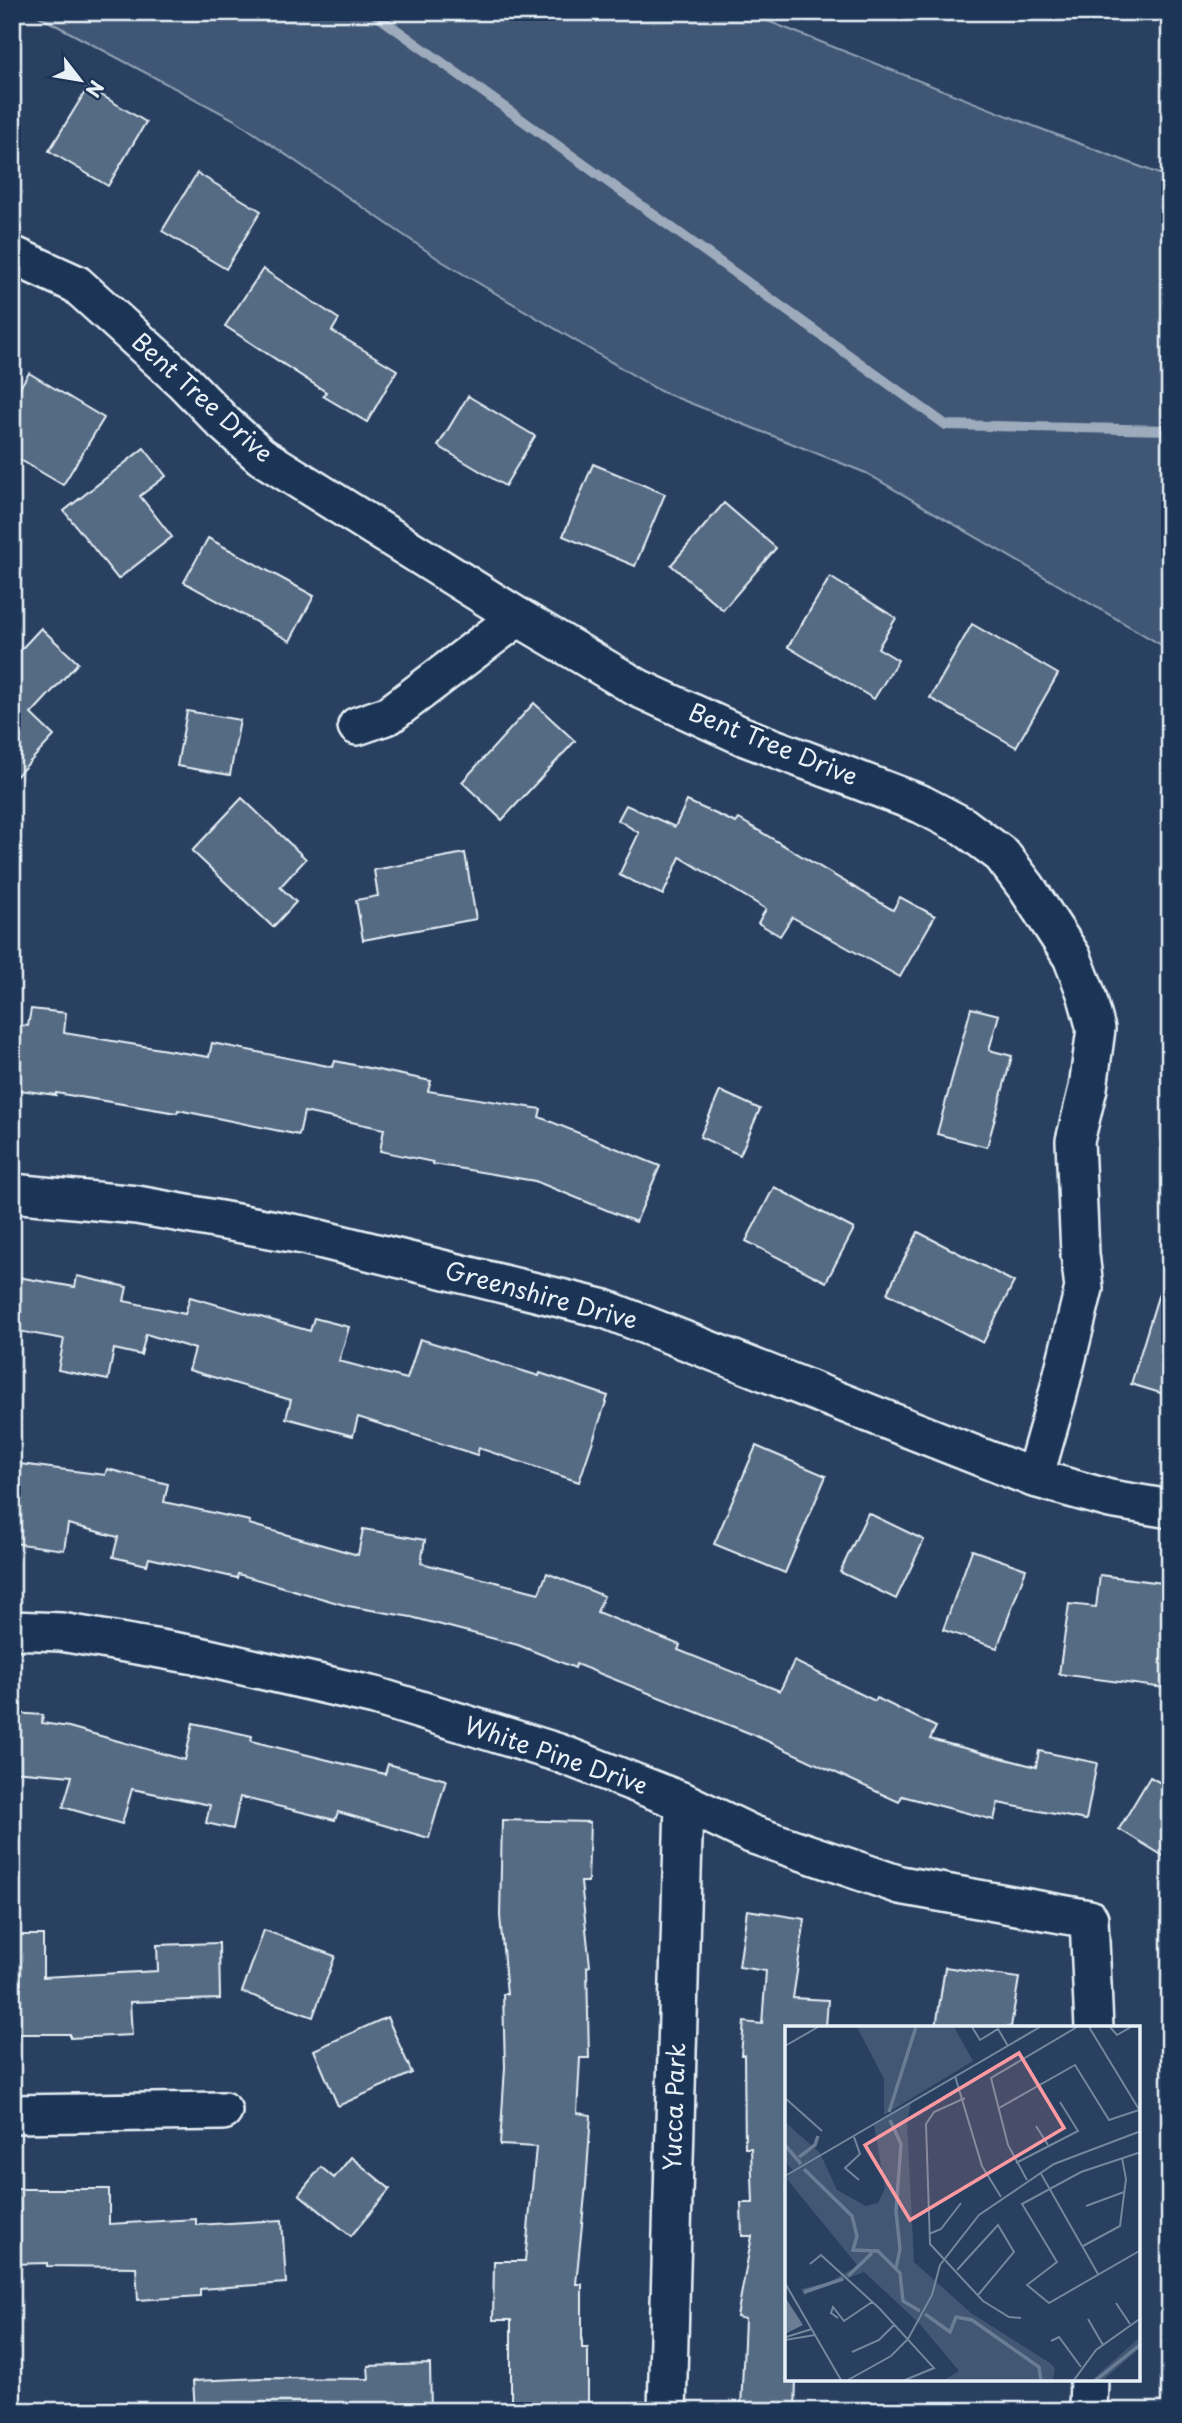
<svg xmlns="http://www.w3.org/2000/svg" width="1182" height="2423" font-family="'Playpen Sans',sans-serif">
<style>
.green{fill:#415774;stroke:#94a4b6;stroke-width:2}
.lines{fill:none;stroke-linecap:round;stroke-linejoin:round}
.stream{stroke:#9dabbd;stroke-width:10}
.building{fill:#556a83;stroke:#e8f1f8;stroke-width:2}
.minor-casing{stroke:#e8f1f8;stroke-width:42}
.minor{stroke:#1d3557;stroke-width:37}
.labels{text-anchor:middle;stroke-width:5;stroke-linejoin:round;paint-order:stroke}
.street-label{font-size:24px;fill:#e8f1f8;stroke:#1d3557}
.inset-river{fill:none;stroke:#6b7c95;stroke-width:3.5}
.inset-road{fill:none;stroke:#75879d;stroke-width:2}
.view{fill:#ff9aa2;fill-opacity:0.15;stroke:#ff9aa2;stroke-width:3.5}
.inset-edge{fill:none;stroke:#e8f1f8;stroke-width:3.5}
</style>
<rect width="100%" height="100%" fill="#294061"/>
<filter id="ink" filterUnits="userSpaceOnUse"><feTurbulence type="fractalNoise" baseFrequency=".0143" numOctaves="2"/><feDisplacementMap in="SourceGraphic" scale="14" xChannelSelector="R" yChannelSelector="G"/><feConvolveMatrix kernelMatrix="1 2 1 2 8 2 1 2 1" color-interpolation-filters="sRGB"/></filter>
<g filter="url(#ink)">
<polygon class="green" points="31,12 745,12 1036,127 1170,178 1170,650 866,473 660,391 443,262 235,120"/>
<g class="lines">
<polyline class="stream" points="372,12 946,425 1170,430"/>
</g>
<g class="building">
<polygon points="88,87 146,122 108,186 49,151"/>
<polygon points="197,173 261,211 226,269 162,231"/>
<polygon points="263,269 339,319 332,331 397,370 367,422 323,396 326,392 225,326"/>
<polygon points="29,373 104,418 63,485 12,455 12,400"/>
<polygon points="468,396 535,436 505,486 438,446"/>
<polygon points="144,448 166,476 140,496 172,537 118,579 64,511"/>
<polygon points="593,464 665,494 635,566 563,536"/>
<polygon points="724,503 776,548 723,610 671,565"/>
<polygon points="208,538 314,596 290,641 184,582"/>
<polygon points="830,577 896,618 878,648 898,660 874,699 788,647"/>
<polygon points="972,624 1058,674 1016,747 930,698"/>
<polygon points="41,628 78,663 31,714 54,736 12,781 12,659"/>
<polygon points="534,703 575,741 502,820 462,782"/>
<polygon points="187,711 240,720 230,775 177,766"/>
<polygon points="242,798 306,859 280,887 296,902 273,927 192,851"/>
<polygon points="687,801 736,823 739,819 893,910 900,897 935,916 900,977 792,917 780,936 758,923 766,909 680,857 663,895 619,875 639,833 618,820 626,805 675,827"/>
<polygon points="465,853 476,919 363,940 356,900 378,896 374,870"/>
<polygon points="971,1008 999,1015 989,1050 1012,1056 987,1147 937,1134"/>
<polygon points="31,1009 66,1013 64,1033 209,1057 212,1043 333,1067 335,1061 431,1081 428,1091 541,1109 539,1117 660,1166 636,1222 535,1181 433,1164 433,1162 380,1151 384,1129 304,1112 299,1135 178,1110 177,1113 56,1093 56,1095 12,1089 12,1024 28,1026"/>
<polygon points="720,1091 760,1109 740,1155 700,1137"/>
<polygon points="774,1187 854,1229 826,1282 746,1241"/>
<polygon points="918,1232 1014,1282 983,1343 887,1293"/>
<polygon points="12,1276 75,1287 77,1276 127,1287 124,1301 185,1314 190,1297 310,1331 314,1318 349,1327 339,1361 407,1379 420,1339 539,1376 540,1373 608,1396 579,1482 479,1448 477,1455 358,1417 353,1436 286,1418 291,1400 189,1370 195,1349 146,1334 141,1355 114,1349 108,1380 58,1370 64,1339 12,1330"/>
<polygon points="1164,1277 1170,1278 1170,1396 1131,1384"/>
<polygon points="756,1446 826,1476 785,1573 714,1544"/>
<polygon points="12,1463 105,1475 107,1469 168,1484 164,1502 250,1521 249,1524 358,1555 363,1529 425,1540 421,1563 539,1593 547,1573 604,1596 597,1612 680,1645 678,1650 780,1691 794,1661 875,1701 877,1698 936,1727 930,1739 1036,1767 1039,1751 1097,1763 1086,1820 998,1803 994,1820 902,1796 899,1802 754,1735 576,1664 575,1668 518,1645 411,1617 348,1606 238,1574 237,1578 149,1558 147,1565 113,1557 118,1537 68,1524 64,1550 12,1543"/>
<polygon points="868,1513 924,1540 896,1599 840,1572"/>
<polygon points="972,1550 1026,1569 997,1648 943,1630"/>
<polygon points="1100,1575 1170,1584 1170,1645 1164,1688 1059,1674 1069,1604 1096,1607"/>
<polygon points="12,1713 43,1715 42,1723 69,1727 185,1760 193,1723 252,1736 251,1741 385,1774 388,1764 446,1780 429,1838 338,1812 335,1820 240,1797 233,1829 206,1823 210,1805 132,1789 122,1824 63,1807 72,1776 12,1771"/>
<polygon points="1150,1777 1170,1788 1170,1860 1119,1829"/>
<polygon points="502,1820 590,1822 588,1882 581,1882 590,1966 587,1967 589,2058 580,2058 577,2113 591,2115 586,2185 576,2284 582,2284 582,2348 588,2348 588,2409 511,2409 511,2320 493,2320 494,2261 525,2261 536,2147 500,2145 505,2067 503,1994 507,1994 500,1916"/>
<polygon points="747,1910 805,1919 793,1998 828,2000 826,2027 787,2027 787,2379 796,2379 795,2411 741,2409 745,2319 737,2317 752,2236 742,2236 741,2203 753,2203 751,2148 745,2148 744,2055 741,2055 744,2022 762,2024 766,1971 739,1967"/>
<polygon points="264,1930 335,1956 313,2017 242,1992"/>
<polygon points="12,1935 43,1935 43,1977 158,1971 157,1945 219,1943 220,1999 130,2002 132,2035 70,2038 70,2034 12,2034"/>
<polygon points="945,1967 1019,1978 1011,2027 936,2027"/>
<polygon points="387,2017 412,2073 338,2106 314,2050"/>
<polygon points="351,2157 390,2189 351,2236 299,2194 321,2167 334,2178"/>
<polygon points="12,2189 109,2189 109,2224 196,2219 196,2225 282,2220 286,2283 200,2289 200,2296 138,2300 136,2267 47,2266 47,2263 12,2264"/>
<polygon points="430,2364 431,2411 195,2411 193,2381 263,2378 369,2379 368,2366"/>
</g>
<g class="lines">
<defs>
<g id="minor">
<polyline points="12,255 76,284 184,382 224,423 261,456 518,617 638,688 745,737 921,804 963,826 1002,855 1027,888 1072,957 1086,993 1096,1029 1088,1088 1075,1141 1080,1254 1084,1288 1058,1394 1034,1478"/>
<polyline points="357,726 389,715 518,617"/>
<polyline points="12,1193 137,1205 303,1235 605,1309 1034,1478 1110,1499 1170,1509"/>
<polyline points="12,1630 61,1632 195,1655 375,1696 559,1753 684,1802 751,1834 900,1885 1089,1919 1094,2028"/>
<polyline points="12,2114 223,2111"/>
<polyline points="667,2411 684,1802"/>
<polyline points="1088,2411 1089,2379"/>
</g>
</defs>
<use href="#minor" class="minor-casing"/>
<use href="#minor" class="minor"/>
</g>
</g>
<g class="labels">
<g class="street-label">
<text transform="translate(202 398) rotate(42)" y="8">Bent Tree Drive</text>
<text transform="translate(773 745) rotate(22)" y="8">Bent Tree Drive</text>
<text transform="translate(541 1296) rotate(15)" y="8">Greenshire Drive</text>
<text transform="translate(556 1756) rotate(19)" y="8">White Pine Drive</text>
<text transform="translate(675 2107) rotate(-88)" y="8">Yucca Park</text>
</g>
</g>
<g transform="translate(785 2026)">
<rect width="355" height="355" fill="#294061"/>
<path d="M72,1H169L188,35L99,89V53ZM126,77L122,95L129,236L186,287L265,337L270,342L268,354H159L174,345L133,296L79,246L19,269L16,263L44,256L73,240L1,152L9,145L0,136V96L35,127L52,164L81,180L93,177L100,162L89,99ZM355,311V322L318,354H307Z" fill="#415774"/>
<path d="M0,271L18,299L0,308Z" fill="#6b7c95"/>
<path class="inset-river" d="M104,86L131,1M105,94L116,118L111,185L115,223L111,242M0,119L16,138M14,131L30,119L33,110M19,143L67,190L72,210L68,224L93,225L115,247L118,275L135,285M63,250L87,227M19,266L58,253M140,288L165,306L171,291L187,294L254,341L256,354M311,354L356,318"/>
<path class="inset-road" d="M187,1L195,14L213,3L223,20M304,1L355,85M325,1L332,9L346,1M0,20L33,1M170,50L197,140L216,171M0,72L37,105M180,72L149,86L141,98L145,218L198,275L224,291L236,292M214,82L290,39L324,94L354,84M251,100L263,119M69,111L75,128L60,142L74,154M356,126L296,146L237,178L272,236L242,259L264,277L356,224M231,137L293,105L275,76M255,146L313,248M0,150L255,1M242,154L223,119L206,52L292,1M301,180L339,166M144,208L156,203L176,177M298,220L335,200L341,153L337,132M25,238L36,229L95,283L149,342L120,354M172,244L213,199L229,226L193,269M0,257L56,354M331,277L345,298M53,292L46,287L48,281L59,295L87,276M303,293L318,319M1,311L27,303M0,314L30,309M266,315L274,311L296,341M67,326L94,314L109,299M63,354L106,330L123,313L147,269L155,239L194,189L269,138L356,105M289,354L311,324L356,292"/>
<path class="view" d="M234,27L279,102L125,194L80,119Z"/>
<rect width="355" height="355" class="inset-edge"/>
</g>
<rect width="1182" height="2423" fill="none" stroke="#1d3557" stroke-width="42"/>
<rect x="21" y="21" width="1140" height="2381" fill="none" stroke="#e8f1f8" stroke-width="2.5" filter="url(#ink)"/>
<g transform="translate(80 80) rotate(121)" stroke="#1d3557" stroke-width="5" paint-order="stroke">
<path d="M0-5L12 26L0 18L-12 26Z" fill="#e8f1f8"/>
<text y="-10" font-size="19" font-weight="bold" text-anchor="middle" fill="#e8f1f8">N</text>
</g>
</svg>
